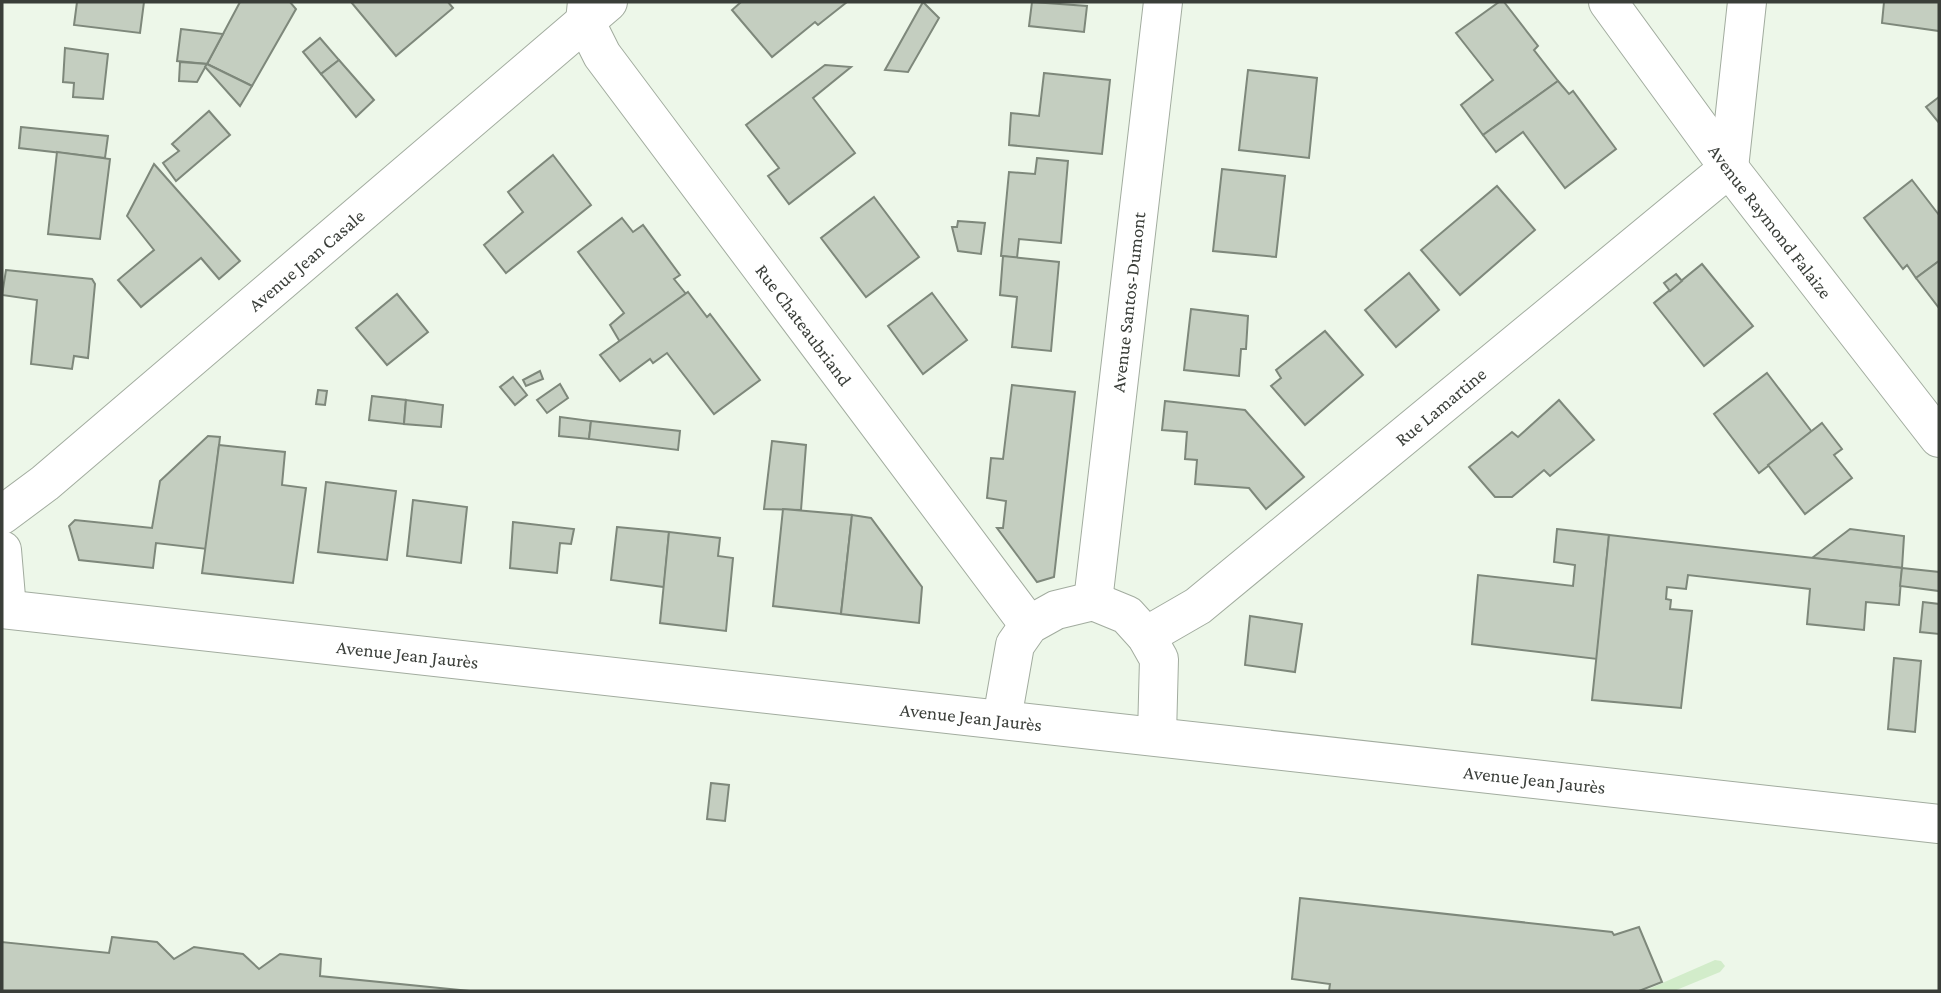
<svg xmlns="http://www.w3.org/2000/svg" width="1941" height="993" font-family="'Crimson Pro',serif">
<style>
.grass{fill:#d2ecca}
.building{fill:#c4cec0;stroke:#7e887b;stroke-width:2}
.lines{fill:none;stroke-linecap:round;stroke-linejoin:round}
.minor-casing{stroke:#a2ac9f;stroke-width:40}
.minor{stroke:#fff;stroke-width:38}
.labels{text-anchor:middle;stroke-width:5;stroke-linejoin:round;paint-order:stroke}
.street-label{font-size:19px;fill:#3a3e39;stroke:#edf7e9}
</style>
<rect width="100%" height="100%" fill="#edf7e9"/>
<polygon class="grass" points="1715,960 1721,961 1725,966 1720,972 1674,991 1644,991"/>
<g class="building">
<polygon points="77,2 144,2 140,33 74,25"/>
<polygon points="240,2 290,2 296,9 252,86 207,64"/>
<polygon points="351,2 448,2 453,8 396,56"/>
<polygon points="741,2 847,2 818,25 815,22 772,57 732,10"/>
<polygon points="923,2 939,18 908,72 885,70"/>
<polygon points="1032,2 1087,6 1084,32 1029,26"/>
<polygon points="1499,2 1504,2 1538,46 1534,50 1558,81 1483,135 1461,105 1493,80 1456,33"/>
<polygon points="1884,2 1939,2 1939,31 1882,23"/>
<polygon points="181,29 223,34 207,64 177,61"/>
<polygon points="320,38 339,60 321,74 303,52"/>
<polygon points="65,48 108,54 103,99 73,97 74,83 63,82"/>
<polygon points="339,60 374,100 356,117 321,74"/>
<polygon points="180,62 207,64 197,82 179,81"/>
<polygon points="207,64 252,86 240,106 205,67"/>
<polygon points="825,65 851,67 813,98 855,153 789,204 768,176 779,168 746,125"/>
<polygon points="1248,70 1317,78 1309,158 1239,150"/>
<polygon points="1044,73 1110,80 1102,154 1009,145 1011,113 1039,116"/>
<polygon points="1558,81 1569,94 1573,91 1616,149 1565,188 1523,132 1496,152 1483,135"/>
<polygon points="1939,97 1939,123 1926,107"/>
<polygon points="209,111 230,135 176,181 163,163 179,151 172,144"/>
<polygon points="21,127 108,136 105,158 19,148"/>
<polygon points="57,152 110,159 100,239 48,234"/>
<polygon points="553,155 591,205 506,273 484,245 523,212 508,192"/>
<polygon points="1037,158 1068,161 1061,243 1019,239 1017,258 1001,256 1009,172 1035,174"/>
<polygon points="154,164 240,261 219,279 201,258 141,307 118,280 154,250 127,216"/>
<polygon points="1222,169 1285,176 1276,257 1213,251"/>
<polygon points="1912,180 1939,215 1939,261 1916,278 1907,265 1903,269 1864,218"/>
<polygon points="1497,186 1535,230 1460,295 1421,250"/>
<polygon points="874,197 919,257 866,297 821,238"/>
<polygon points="622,218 633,232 643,225 680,275 674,279 686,294 620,342 610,325 624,313 578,252"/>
<polygon points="958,221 985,223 981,254 958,251 952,227 957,227"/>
<polygon points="1003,256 1059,262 1051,351 1012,347 1017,297 1000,295"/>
<polygon points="1939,261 1939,308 1916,278"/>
<polygon points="1702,264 1753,326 1704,366 1654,303"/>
<polygon points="6,270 92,279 95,284 88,358 74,356 72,369 31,364 37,300 2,295"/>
<polygon points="1409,273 1439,310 1396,347 1365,310"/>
<polygon points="1676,274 1682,281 1670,291 1664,283"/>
<polygon points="688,292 707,317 710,314 760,380 714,414 667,353 653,363 650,359 620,381 600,355"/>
<polygon points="932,293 967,340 923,374 888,326"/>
<polygon points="397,294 428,332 387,365 356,328"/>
<polygon points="1191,309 1248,316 1246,349 1241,349 1239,376 1184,370"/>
<polygon points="1325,331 1363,375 1305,425 1271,386 1281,378 1276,370"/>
<polygon points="540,371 543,379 526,386 523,380"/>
<polygon points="1767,373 1812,432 1759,473 1714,414"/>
<polygon points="513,377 527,395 515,405 500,387"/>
<polygon points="560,384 568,398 547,413 537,400"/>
<polygon points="1012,385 1075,392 1054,577 1037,582 997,528 1003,528 1006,501 987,498 991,458 1003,459"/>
<polygon points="318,390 327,391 325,405 316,404"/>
<polygon points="372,396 406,400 404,424 369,420"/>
<polygon points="406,400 443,405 441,427 404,424"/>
<polygon points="1559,400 1594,440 1550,476 1544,470 1512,497 1495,497 1469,467 1512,432 1518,437"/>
<polygon points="1165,401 1245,410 1304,477 1266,509 1249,488 1195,484 1197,460 1185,459 1187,432 1162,430"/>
<polygon points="560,417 591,421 589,439 559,436"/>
<polygon points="591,421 680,431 678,450 589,439"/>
<polygon points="1822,423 1842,449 1834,455 1852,478 1805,514 1768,465"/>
<polygon points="208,436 220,437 207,549 156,543 153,568 79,560 69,526 75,520 152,528 160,481"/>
<polygon points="772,441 806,445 801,510 764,509"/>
<polygon points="219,445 285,452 282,485 306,488 293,583 202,573"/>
<polygon points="326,482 396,491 387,560 318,552"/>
<polygon points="413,500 467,507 461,563 407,556"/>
<polygon points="783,509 852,515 841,614 773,606"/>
<polygon points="852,515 871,518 922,587 919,623 841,614"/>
<polygon points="513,522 574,529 571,544 560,543 557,573 510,568"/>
<polygon points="617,527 669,532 664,587 611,580"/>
<polygon points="1557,529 1609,535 1597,659 1472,644 1478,575 1573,586 1575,565 1554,562"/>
<polygon points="1850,529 1904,536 1902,568 1812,558"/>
<polygon points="669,532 720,538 718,556 733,558 726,631 660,623"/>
<polygon points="1609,535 1902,568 1899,605 1866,602 1864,630 1807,624 1810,589 1688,575 1686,589 1667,587 1666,599 1671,600 1670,609 1692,611 1681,708 1592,700"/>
<polygon points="1902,568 1939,572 1939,591 1900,586"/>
<polygon points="1923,602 1939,604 1939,634 1920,632"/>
<polygon points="1250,616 1302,624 1295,672 1245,665"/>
<polygon points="1894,658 1921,661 1915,732 1888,729"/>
<polygon points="711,783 729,785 725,821 707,819"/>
<polygon points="1300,898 1612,932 1614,935 1639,927 1662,982 1639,991 1329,991 1330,984 1292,979"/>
<polygon points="112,937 157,942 174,959 194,947 243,954 259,969 280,954 321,959 320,976 470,991 2,991 2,942 109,953"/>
</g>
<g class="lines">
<defs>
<g id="minor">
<path id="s1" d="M587,2L585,21L602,55L1029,625"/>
<path id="s2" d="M1608,2L1729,168L1939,438"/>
<path id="s3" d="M2,515L45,483L608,2"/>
<polyline points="2,550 7,609"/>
<path id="s4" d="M1093,601L1163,2"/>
<path id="s5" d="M2,609L1939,824"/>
<path id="s6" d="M1146,636L1198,606L1729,168L1747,2"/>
<polyline points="1002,719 1015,645 1029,625 1056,610 1093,601 1127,615 1146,636 1159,659 1157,735"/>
</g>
</defs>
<use href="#minor" class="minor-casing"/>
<use href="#minor" class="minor"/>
</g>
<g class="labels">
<g class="street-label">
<text dy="7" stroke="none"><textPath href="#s2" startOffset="273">Avenue Raymond Falaize</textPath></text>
<text dy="7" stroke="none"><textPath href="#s3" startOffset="397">Avenue Jean Casale</textPath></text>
<text dy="7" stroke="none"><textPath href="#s4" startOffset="301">Avenue Santos-Dumont</textPath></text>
<text dy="7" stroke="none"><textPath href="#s1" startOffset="394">Rue Chateaubriand</textPath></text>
<text dy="7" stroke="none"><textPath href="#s6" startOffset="374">Rue Lamartine</textPath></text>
<text dy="7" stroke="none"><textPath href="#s5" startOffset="408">Avenue Jean Jaurès</textPath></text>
<text dy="7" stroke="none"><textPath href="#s5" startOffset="975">Avenue Jean Jaurès</textPath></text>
<text dy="7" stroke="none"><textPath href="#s5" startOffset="1542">Avenue Jean Jaurès</textPath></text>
</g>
</g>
<rect width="1941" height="993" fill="none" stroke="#3a3e39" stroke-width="7"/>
</svg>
